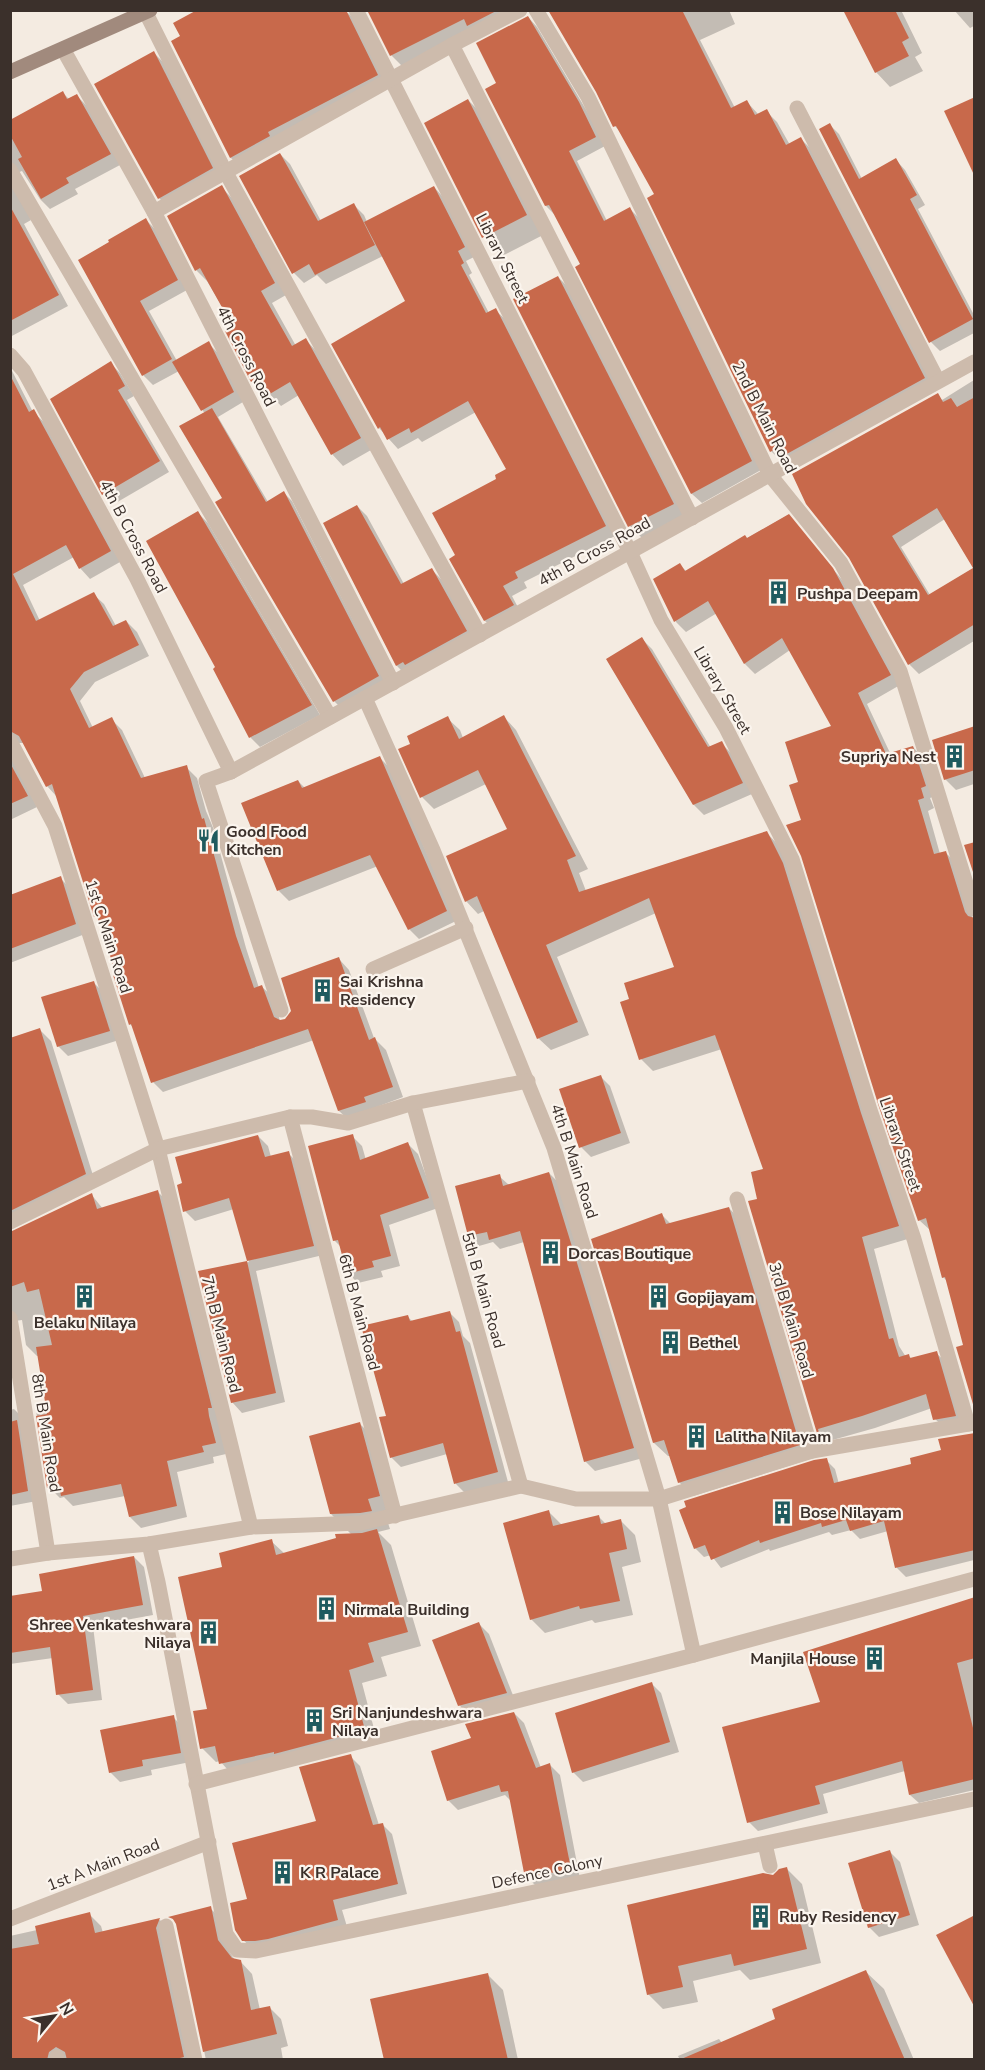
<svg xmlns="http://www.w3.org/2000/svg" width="985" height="2070" font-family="'Nunito Sans',sans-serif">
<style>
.shadow{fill:#0003}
.building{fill:#c8694b;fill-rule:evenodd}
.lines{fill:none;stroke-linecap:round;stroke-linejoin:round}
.street{stroke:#cdbbac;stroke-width:15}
.secondary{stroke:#a18a7d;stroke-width:15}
.labels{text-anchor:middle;stroke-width:4.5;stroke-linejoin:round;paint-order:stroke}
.street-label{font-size:16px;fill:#3b302b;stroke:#fbf5ee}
.poi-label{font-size:16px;font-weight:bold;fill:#3b302b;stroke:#fbf5ee;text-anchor:start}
</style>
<rect width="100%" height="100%" fill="#f4ebe1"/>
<g class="shadow">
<polygon points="368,10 530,10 402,66 391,55"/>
<polygon points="549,10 729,10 735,24 700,40 735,108 747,102 759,115 766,111 777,122 790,145 801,139 811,149 935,388 781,461 771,451 656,195 622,134 615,126 598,91"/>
<polygon points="848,10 901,10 922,53 915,57 923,71 890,87 876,72"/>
<polygon points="954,10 974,10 974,26 970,28"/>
<polygon points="348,13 356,21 387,85 240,167 231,158 173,42"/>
<polygon points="528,17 537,27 588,113 605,146 577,161 607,221 630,209 639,218 761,470 702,503 692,494 577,267 582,265 556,216 546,206 498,83"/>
<polygon points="154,53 164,63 222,178 169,208 159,198"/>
<polygon points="63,93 69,99 76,95 87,106 120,165 75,189 78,194 50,209 40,199 22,171 12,175 31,220 24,224 68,306 10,337 10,123"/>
<polygon points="468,100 487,119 545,234 502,256 484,238 426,124"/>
<polygon points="830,125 839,134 862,179 896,160 905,170 925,205 918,209 974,315 974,333 940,351 931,342"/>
<polygon points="280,154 290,164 321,221 354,205 364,215 367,222 434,187 443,197 474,257 466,261 472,273 469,275 489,313 495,310 505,319 615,536 524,582 527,588 512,596 522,615 495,630 485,621 457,556 498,479 508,470 476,412 422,442 418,438 398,449 379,428 407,301 383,256 326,284 317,275 304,283 294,273"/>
<polygon points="221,187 233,199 286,295 272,303 296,346 306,340 317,352 371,450 343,466 332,454 299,395 281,406 267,391 264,393 252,381 227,332 235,328 207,281 196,270"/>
<polygon points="146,220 156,230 187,290 149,311 177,361 208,343 218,353 243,402 218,417 268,502 284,493 292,501 386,684 342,709 334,701 224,499 205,414 179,371 153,385 143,375 80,260"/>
<polygon points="558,277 577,296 691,523 649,545 630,526 515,299"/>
<polygon points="110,363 120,373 134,396 127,400 169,472 114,504 104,494"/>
<polygon points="10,367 33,412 44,422 120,562 90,579 80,568 74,557 23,585 40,621 93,594 104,604 116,626 126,621 137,632 149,656 95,682 80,701 93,728 111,719 122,730 145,778 186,767 197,778 206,811 214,830 246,948 259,988 262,987 273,997 280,1021 285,1020 339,959 349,970 374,1038 386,1050 403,1097 374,1108 350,1121 339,1111 314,1040 163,1092 153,1082 133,1027 130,1024 118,975 101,922 96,917 58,798 47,786 24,743 16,743 10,752"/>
<polygon points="974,380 974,567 945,519 901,547 930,595 974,568 974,641 919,674 909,664 851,557 937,395 942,400"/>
<polygon points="357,506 367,516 404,584 432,570 442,580 476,641 407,676 397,666 325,524"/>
<polygon points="198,513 208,523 320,715 260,747 250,737 215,670 217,668"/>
<polygon points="788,515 843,581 900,685 867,704 891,755 913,747 923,758 935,796 930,798 934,808 928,811 940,854 945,852 956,863 973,920 964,1346 947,1281 943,1277 930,1230 919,1220 803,821 800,782 833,727 790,650 755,674 745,664 717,613 686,632 676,622 655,580 680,565 687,572"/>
<polygon points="642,639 652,649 711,748 721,743 731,753 752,794 704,815 694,805"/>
<polygon points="504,717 516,730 588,869 579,873 586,891 767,833 779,846 795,877 911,1238 874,1249 899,1346 906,1357 909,1356 912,1359 936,1353 949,1365 966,1425 947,1430 934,1418 932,1408 875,1428 829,1441 832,1451 820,1439 759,1200 765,1170 722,1049 653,1071 641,1059 631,1000 676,968 656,913 557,957 589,1035 551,1050 538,1038 484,911 478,914 466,901 509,830 486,784 434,809 422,797 413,744 447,718 460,730 463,738"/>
<polygon points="974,728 974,784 956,790 945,779"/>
<polygon points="10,753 37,807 10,820"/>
<polygon points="380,758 390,768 456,921 419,939 409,929 378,866 289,901 279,891 243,804 298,781 305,788"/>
<polygon points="60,878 70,888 85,934 10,963 10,897"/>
<polygon points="94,983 104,993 119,1040 68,1056 58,1046"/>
<polygon points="40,1030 51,1041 96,1185 12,1228 12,1232 91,1194 103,1209 158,1192 169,1203 226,1454 213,1457 214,1463 177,1472 187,1517 141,1528 130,1517 125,1496 73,1506 64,1497 60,1498 49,1487 35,1405 47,1403 39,1356 37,1356 26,1345 22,1320 15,1321 10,1361 10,1039"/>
<polygon points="600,1076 610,1086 630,1143 591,1157 581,1147"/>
<polygon points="258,1136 268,1146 271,1157 288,1153 298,1163 323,1255 256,1271 285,1402 242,1413 232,1402 200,1272 249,1262 234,1209 195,1221 185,1211"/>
<polygon points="352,1136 362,1146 366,1160 408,1144 418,1154 438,1208 389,1225 400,1266 381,1271 383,1277 358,1283 348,1273 341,1247 334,1240"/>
<polygon points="549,1173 559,1183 643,1458 595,1471 585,1461 524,1242 500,1249 493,1242 479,1246 469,1235 499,1176 509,1185"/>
<polygon points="729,1208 742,1222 813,1458 693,1496 679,1482 671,1456 668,1456 654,1443 662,1215 671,1224"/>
<polygon points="449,1312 459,1322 463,1336 470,1343 508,1482 466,1494 456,1484 447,1454 401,1467 391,1457 408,1317 413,1322"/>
<polygon points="14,1409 24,1419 37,1501 10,1506 10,1410"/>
<polygon points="360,1424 379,1443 398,1514 386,1517 390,1529 378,1532 391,1545 421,1646 381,1657 387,1676 362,1683 378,1744 234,1777 220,1761 216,1762 202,1748 209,1710 224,1568 271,1541 285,1554 352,1535 331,1514"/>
<polygon points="974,1459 974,1560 906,1577 897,1568 888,1531 860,1539 851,1530 832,1535 829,1532 770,1551 769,1549 721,1568 711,1555 704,1557 695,1548 826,1460 835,1469 839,1484"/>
<polygon points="549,1512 562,1525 599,1517 606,1524 621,1521 635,1535 641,1562 622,1567 633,1615 595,1623 592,1620 545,1633 531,1619"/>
<polygon points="134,1557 144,1567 153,1615 93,1626 102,1700 68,1704 58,1694 53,1658 10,1664 10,1598 44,1593"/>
<polygon points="974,1599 974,1790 919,1803 910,1795 905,1771 823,1794 828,1813 758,1831 749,1822 822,1703"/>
<polygon points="479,1624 489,1634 516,1703 470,1715 459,1705"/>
<polygon points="651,1683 661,1693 679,1752 583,1782 573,1772"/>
<polygon points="514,1713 524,1723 541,1768 550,1765 560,1775 580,1879 537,1887 527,1877 511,1801 505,1795 458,1810 448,1800 473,1739"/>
<polygon points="173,1717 183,1727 190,1762 151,1770 152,1775 120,1782 110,1772"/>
<polygon points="350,1756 360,1766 379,1825 382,1824 392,1834 407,1894 342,1910 348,1930 254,1950 243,1940 318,1822"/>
<polygon points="890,1852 900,1862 919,1925 879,1937 869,1927"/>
<polygon points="787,1869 802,1884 821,1963 750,1980 740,1970 693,1981 698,2002 663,2009 648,1994 629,1906 773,1877"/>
<polygon points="210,1908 222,1920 230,1953 235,1960 240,1961 252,1974 260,2010 269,2007 281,2019 288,2046 281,2048 283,2060 206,2060 177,1924 171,1917"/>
<polygon points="89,1914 101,1926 103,1933 160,1920 171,1932 194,2060 10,2060 10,1936 37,1930"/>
<polygon points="866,1972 884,1989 914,2060 680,2060 678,2056 719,2039 722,2043 777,2020"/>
<polygon points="488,1975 503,1990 518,2060 386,2060"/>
</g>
<g class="building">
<polygon points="197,10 346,10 378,75 268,132 270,136 230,158 171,41 180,36 173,23"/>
<polygon points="367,10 498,10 467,26 464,19 390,56"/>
<polygon points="548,10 682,10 731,108 747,100 755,115 767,109 786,145 801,137 925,378 783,456 779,447 770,452 647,198 654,194 616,126 613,127 596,92"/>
<polygon points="843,10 895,10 909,38 902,42 909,56 875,73"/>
<polygon points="528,16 579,102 596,137 569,151 604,221 630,207 752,461 691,494 575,267 580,264 549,205 545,206 485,89 496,83 476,43"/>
<polygon points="154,51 213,168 158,199 94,84"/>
<polygon points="63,91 67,99 77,94 111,154 66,178 69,183 41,199 18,159 22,157 10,135 10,120"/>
<polygon points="975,97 975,177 944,111"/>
<polygon points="468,99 527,215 482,238 424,123"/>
<polygon points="830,123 859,179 896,158 917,195 910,199 973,319 929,343 819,129"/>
<polygon points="280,153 318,221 354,203 375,245 315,275 309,264 292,274 239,176"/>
<polygon points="222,185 275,283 261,291 292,346 306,338 361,438 331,455 290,382 268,395 258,378 251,382 225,331 233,327 200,268 195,271 167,216"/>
<polygon points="434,186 465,247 458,251 464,263 461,265 486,313 496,308 606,526 515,572 518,578 503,586 514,605 484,621 449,559 455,555 432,513 496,479 495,475 506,469 468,401 411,433 409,428 387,440 380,427 378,429 331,344 405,301 364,222"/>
<polygon points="10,206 59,295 10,321"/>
<polygon points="146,218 178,280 140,301 172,359 142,376 78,260 109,242 108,240"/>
<polygon points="558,276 674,504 628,527 513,299"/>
<polygon points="209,341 234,392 201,411 172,362"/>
<polygon points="111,361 125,386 118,390 160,461 102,495 50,399"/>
<polygon points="10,375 29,412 34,409 111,551 79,569 66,545 13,574 36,621 94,592 113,626 126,620 139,645 84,672 70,689 89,728 112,717 141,778 187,765 196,799 202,819 204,818 236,936 254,988 262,985 274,1017 280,1020 285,1019 291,1011 281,978 339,957 369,1040 375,1037 393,1087 364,1097 366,1102 338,1111 308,1029 151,1083 131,1024 129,1025 113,975 116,974 97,916 94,917 52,784 46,787 19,736 10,731"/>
<path d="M938,393L943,402L951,398L957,407L975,397V624L908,665L849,558L806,504L792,474ZM937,508L973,568L928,595L892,536Z"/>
<polygon points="212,408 266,502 284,491 379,676 333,702 215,502 222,498 179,426"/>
<polygon points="357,505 401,584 432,568 467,631 405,665 403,662 396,666 323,523"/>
<polygon points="198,511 312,705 249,738 213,669 215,667 146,541"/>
<polygon points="789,514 833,568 891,675 858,693 886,754 913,746 926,786 921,788 924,798 918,800 934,854 946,851 965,912 968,916 975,918 975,1411 956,1347 963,1345 945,1277 942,1278 926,1218 918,1221 879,1107 801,856 786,825 801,820 789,785 798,782 785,742 831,726 782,638 744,664 708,601 674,622 653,579 680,563 685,571 745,535 747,538"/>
<polygon points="642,637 708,747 722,741 743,783 693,805 606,659"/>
<polygon points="504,715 576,856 567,860 579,892 767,831 783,863 861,1113 899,1226 862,1237 889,1339 893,1338 899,1357 909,1354 910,1358 937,1351 956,1416 933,1420 926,1394 862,1416 818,1429 821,1440 819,1440 748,1201 757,1199 751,1172 763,1169 715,1035 639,1060 620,1002 629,999 624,983 674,967 649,898 546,945 578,1022 537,1039 477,896 465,902 446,856 507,829 478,770 420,798 398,749 410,744 407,736 448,716 459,739"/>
<polygon points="975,726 975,770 944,780 932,740"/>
<polygon points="380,756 447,911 408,930 370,855 277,891 241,803 298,780 302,788"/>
<polygon points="10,763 28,796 10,804"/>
<polygon points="975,842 975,878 964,845"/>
<polygon points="61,876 76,924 10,949 10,895"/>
<polygon points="94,981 110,1031 57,1047 41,997"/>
<polygon points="40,1028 86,1174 10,1211 10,1038"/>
<polygon points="601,1075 621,1133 579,1148 559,1089"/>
<polygon points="353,1134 360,1160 408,1142 429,1198 380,1215 391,1256 372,1261 374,1267 347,1274 338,1240 333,1241 308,1146"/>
<polygon points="258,1135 265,1157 289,1151 314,1246 247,1261 229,1198 183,1212 177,1185 182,1183 175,1157"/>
<polygon points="549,1172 634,1448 584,1462 520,1231 489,1240 487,1232 468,1236 455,1186 500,1174 503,1186"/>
<polygon points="158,1190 212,1408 208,1408 209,1416 216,1443 202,1446 204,1452 167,1461 177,1506 129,1517 121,1484 61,1496 59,1485 47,1488 36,1416 47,1414 36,1347 52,1345 39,1289 27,1292 24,1282 10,1287 10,1232 92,1193 97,1209"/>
<polygon points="729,1207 800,1445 678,1483 664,1440 653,1443 591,1239 662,1213 666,1224"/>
<polygon points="247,1261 276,1393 231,1403 198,1271"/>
<polygon points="450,1311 456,1332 460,1331 498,1472 454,1484 443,1443 390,1458 379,1417 386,1416 361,1326 408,1315 410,1321"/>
<polygon points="17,1420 28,1491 10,1495 10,1422"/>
<polygon points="360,1422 380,1496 368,1499 372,1511 360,1513 330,1514 309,1436"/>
<polygon points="975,1433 975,1550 895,1568 884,1521 850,1531 846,1520 822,1527 821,1523 760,1543 759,1540 711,1560 705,1545 694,1549 679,1510 686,1507 684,1501 814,1460 827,1458 834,1483 911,1464 910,1458 941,1450 938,1439"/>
<polygon points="549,1510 553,1526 599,1515 601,1524 621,1519 627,1549 609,1553 620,1601 580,1609 579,1606 530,1620 503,1523"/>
<polygon points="377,1529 408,1632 368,1643 374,1662 349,1670 365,1730 274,1754 274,1752 219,1764 215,1746 200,1749 193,1711 207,1709 178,1577 222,1567 219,1553 272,1539 276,1555 336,1538 335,1534 362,1533"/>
<polygon points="134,1556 143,1605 83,1616 93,1690 56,1695 50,1647 10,1653 10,1596 42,1591 39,1574"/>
<polygon points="975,1597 975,1658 957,1663 975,1736 975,1779 909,1795 902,1761 815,1786 820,1804 747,1823 722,1727 820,1702 803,1652"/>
<polygon points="479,1622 507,1693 458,1706 432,1640"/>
<polygon points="652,1682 670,1742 572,1773 555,1713"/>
<polygon points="514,1712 536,1768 550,1763 571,1869 525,1878 508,1791 501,1792 499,1785 447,1801 431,1751 471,1738 465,1724"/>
<polygon points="174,1715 181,1753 142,1760 143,1766 109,1773 100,1730"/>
<polygon points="351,1754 373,1825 383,1823 398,1884 333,1900 338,1920 268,1939 255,1941 242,1941 235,1930 230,1903 247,1899 232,1843 316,1821 299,1767"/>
<polygon points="890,1850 910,1915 868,1928 848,1863"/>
<polygon points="787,1867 807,1949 734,1966 731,1954 678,1966 683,1987 647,1995 627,1905 763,1873 773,1875 779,1869"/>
<polygon points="211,1906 218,1940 232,1958 241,1960 251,2010 270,2006 277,2034 203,2052 176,1924 173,1919 168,1917"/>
<polygon points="90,1912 95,1933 160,1918 156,1928 184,2057 172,2060 67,2060 65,2052 56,2047 49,2052 47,2060 10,2060 10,1949 39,1944 35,1926"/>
<polygon points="975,1915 975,2008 936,1935"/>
<polygon points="866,1970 905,2060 679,2060 775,2019 772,2009"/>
<polygon points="488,1973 508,2060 384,2060 370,1999"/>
</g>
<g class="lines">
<g class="street">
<polyline points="356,10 630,552 661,620 726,728 792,859 870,1110 914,1239 968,1424"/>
<polyline points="536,10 588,97 770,475 841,563 900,671 974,909"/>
<polyline points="146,13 225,171 480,635"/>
<polyline points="452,45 692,518"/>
<polyline points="63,49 154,212 393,683"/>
<polyline points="797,108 938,381"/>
<polyline points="10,170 330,717"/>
<polyline points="154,212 452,45 520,10"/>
<polyline points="10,355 24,371 137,579 231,772"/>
<polyline points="365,698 433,850 554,1148 659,1499 694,1655"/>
<polyline points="10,741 55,826 158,1149 251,1527"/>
<polyline points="373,969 466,928"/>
<polyline points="281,1010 206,781 231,772 974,362"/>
<polyline points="413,1103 521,1486"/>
<polyline points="290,1117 395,1516"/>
<polyline points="737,1199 812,1451"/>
<polyline points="10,1222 158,1149 290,1117 312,1117 348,1123 413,1103 528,1081"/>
<polyline points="10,1318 48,1553"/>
<polyline points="149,1544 158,1582 226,1934 237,1950 256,1951 974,1799"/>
<polyline points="10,1559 48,1553 149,1544 251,1527 361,1523 521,1486 576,1499 659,1499 812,1451 974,1423"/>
<polyline points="196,1784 694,1655 974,1579"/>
<polyline points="765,1844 770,1866"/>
<polyline points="10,1919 209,1842"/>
<polyline points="166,1926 195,2060"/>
<polyline points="57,2057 57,2060"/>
</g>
<polyline class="secondary" points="10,72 150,10"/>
</g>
<defs>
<symbol id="building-bare" viewBox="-9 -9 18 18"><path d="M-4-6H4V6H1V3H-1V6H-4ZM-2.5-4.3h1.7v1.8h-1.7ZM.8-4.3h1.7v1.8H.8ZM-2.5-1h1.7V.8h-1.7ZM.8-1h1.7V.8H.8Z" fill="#1f5a5e" stroke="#fbf5ee" stroke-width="2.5" paint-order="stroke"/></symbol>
<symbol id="restaurant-bare" viewBox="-9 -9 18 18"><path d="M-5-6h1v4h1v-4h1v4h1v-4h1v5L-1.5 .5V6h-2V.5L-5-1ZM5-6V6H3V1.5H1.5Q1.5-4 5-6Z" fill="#1f5a5e" stroke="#fbf5ee" stroke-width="2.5" paint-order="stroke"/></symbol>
</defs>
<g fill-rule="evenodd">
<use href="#building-bare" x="762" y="576" width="33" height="33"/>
<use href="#building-bare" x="938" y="740" width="33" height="33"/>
<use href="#restaurant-bare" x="192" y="824" width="33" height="33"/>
<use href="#building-bare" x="306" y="974" width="33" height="33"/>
<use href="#building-bare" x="534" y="1236" width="33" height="33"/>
<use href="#building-bare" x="68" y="1280" width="33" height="33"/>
<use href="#building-bare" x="642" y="1280" width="33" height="33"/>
<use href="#building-bare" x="654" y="1326" width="33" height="33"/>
<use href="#building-bare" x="680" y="1420" width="33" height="33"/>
<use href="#building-bare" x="766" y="1496" width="33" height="33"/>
<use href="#building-bare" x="310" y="1592" width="33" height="33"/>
<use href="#building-bare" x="192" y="1616" width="33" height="33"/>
<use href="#building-bare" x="858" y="1642" width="33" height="33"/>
<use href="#building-bare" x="298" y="1704" width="33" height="33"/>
<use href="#building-bare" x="266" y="1856" width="33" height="33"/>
<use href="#building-bare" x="744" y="1900" width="33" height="33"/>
</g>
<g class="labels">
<g class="street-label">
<text transform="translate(503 258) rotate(63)" y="6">Library Street</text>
<text transform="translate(247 356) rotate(63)" y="6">4th Cross Road</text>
<text transform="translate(765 417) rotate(63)" y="6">2nd B Main Road</text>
<text transform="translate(134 536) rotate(62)" y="6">4th B Cross Road</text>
<text transform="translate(594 551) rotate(-29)" y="6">4th B Cross Road</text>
<text transform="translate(723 690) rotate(60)" y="6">Library Street</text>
<text transform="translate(109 936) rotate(72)" y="6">1st C Main Road</text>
<text transform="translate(901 1144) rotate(71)" y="6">Library Street</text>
<text transform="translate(575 1161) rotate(72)" y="6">4th B Main Road</text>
<text transform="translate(484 1290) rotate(74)" y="6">5th B Main Road</text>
<text transform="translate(360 1312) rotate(75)" y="6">6th B Main Road</text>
<text transform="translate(792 1320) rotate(73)" y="6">3rd B Main Road</text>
<text transform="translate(222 1334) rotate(76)" y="6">7th B Main Road</text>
<text transform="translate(47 1433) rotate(81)" y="6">8th B Main Road</text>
<text transform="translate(103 1864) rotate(-21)" y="6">1st A Main Road</text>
<text transform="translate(547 1871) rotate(-12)" y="6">Defence Colony</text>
</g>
<g class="poi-label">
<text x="797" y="599">Pushpa Deepam</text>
<text x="936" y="762" text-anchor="end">Supriya Nest</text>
<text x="226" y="837">Good Food<tspan x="226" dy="18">Kitchen</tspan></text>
<text x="340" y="987">Sai Krishna<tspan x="340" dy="18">Residency</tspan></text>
<text x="568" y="1259">Dorcas Boutique</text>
<text x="676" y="1303">Gopijayam</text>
<text x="85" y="1328" text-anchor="middle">Belaku Nilaya</text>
<text x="689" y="1348">Bethel</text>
<text x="715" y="1442">Lalitha Nilayam</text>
<text x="800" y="1518">Bose Nilayam</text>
<text x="344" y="1615">Nirmala Building</text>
<text x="191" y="1630" text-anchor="end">Shree Venkateshwara<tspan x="191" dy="18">Nilaya</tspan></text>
<text x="856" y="1664" text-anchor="end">Manjila House</text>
<text x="332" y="1718">Sri Nanjundeshwara<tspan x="332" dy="18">Nilaya</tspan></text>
<text x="300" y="1878">K R Palace</text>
<text x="779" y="1922">Ruby Residency</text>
</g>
</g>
<rect width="985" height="2070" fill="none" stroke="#3b302b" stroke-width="24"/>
<g transform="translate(54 2016) rotate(60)" stroke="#fbf5ee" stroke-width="4.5" paint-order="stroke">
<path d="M0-4.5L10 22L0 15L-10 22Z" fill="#3b302b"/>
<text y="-9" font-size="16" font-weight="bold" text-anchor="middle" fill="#3b302b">N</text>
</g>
</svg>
